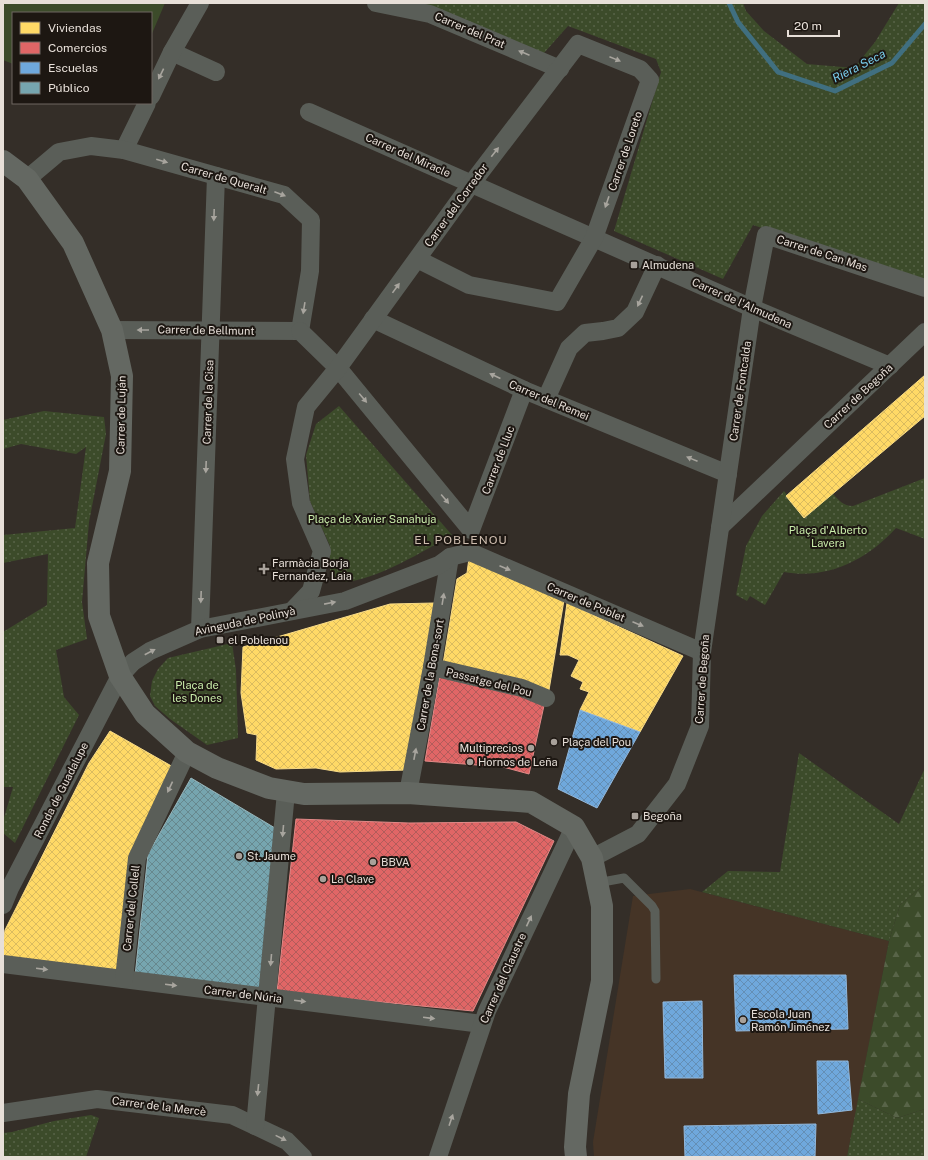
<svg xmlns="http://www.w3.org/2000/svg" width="928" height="1160" font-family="'Public Sans',sans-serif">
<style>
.built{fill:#453426}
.grass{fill:url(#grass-dots)}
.forest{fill:url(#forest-firs)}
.pitch{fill:#3c4b2a}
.homes{fill:url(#homes-cross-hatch);stroke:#f8db88}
.shops{fill:url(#shops-cross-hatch);stroke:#e28a88}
.schools{fill:url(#schools-cross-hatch);stroke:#93b8db}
.public{fill:url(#public-cross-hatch);stroke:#98b6bb}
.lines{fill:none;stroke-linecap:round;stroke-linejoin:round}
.stream{stroke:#406f80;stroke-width:5}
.lane{stroke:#5a5e58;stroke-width:9}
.street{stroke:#5a5e58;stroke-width:18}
.secondary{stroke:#646862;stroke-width:22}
.oneway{fill:#a8a59e}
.poi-dot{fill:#a8a19a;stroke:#1d1712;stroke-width:1.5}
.labels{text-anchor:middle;stroke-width:4;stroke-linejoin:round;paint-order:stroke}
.street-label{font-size:11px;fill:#e7dfd8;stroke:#1d1712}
.poi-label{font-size:11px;fill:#e7dfd8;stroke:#1d1712;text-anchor:start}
.park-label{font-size:11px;fill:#caedab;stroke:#1d1712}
.water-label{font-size:12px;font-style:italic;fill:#7acfef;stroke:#1d1712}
.neighbourhood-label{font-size:12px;letter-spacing:1px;fill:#cebdaf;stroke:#1d1712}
</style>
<defs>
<pattern id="grass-dots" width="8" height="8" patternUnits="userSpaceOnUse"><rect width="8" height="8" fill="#3c4b2a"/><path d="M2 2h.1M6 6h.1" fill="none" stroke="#586448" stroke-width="1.8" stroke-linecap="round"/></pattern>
<pattern id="forest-firs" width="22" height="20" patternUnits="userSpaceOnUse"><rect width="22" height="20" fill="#3c4b2a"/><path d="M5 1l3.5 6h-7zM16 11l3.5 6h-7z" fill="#586448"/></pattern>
<pattern id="homes-cross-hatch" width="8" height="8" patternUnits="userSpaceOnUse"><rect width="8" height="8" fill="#ffd966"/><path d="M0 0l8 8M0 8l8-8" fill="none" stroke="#dabb5f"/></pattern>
<pattern id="shops-cross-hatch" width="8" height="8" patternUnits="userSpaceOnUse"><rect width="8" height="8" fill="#e06666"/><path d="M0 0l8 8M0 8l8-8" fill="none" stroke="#b25c5b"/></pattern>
<pattern id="schools-cross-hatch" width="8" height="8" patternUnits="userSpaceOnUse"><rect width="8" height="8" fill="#6fa8dc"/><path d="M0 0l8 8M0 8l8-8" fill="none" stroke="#648fb5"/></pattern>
<pattern id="public-cross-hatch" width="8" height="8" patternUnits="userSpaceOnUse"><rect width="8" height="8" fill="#76a5af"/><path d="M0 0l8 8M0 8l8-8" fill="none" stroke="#67888e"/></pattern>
</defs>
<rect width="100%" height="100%" fill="#342e28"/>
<polygon class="built" points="690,889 889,941 847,1157 594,1157 593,1142 633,896"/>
<g class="grass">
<polygon points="404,3 743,3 746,11 764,31 807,64 854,68 875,42 899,3 925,3 925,284 753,225 723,279 614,231 661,72 656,59 568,26 544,53"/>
<path d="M339,406L452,535C424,551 376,580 345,582C340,582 335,579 330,578V546L310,501L306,455L316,424Z"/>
<polygon points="44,411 104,417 106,434 89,522 82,602 87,639 56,650 64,697 79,715 15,843 3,833 3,821 13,787 3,787 3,632 47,605 48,554 3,563 3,535 75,528 86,447 76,454 21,444 3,449 3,420"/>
<path d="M925,478V539L896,528C867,560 827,580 784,572L765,605L750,596L747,601L736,595L746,546L762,516L784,491L788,496L832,493C839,500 843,506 853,506Z"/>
<polygon points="232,643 236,670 238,738 207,745 170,719 155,706 150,696 152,681 158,669 168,658"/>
<polygon points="799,753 899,824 925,768 925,884 900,905 889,941 702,892 728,871 780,872"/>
<polygon points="858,1099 897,1118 925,1109 925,1157 847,1157"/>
<polygon points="91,1115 99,1118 86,1157 3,1157 3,1133 12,1132 54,1121"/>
</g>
<polygon class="forest" points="925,884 925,1109 897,1118 858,1099 889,941 900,905"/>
<polygon class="pitch" points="3,3 165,3 151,36 151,13 13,13 13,64 3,60"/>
<g class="homes">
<polygon points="925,375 925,416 804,518 786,496"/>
<polygon points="469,558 564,600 549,690 443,664 457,579 467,573"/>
<polygon points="434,603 407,770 340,772 316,768 276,769 256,760 257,735 247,733 241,693 243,647 390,604"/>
<polygon points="567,603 683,656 640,732 580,710 589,692 580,689 583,682 571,676 579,660 568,655 560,655"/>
<polygon points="110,731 175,768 131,853 118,971 3,964 3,945 5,930 89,763"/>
</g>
<g class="shops">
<polygon points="440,675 545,701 529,774 503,767 425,761"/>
<polygon points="296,819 409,823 516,822 554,841 473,1011 277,992"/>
</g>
<g class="schools">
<polygon points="580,710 640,732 597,808 558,789"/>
<polygon points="734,975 846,975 848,1029 736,1031"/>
<polygon points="702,1001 703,1078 665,1078 663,1002"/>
<polygon points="817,1061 848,1061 852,1110 818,1114"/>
<polygon points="816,1124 815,1157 685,1157 684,1126"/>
</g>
<polygon class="public" points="191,778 275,828 262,988 135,976 148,854"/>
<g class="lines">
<polyline class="stream" points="729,3 738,22 778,72 835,91 892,63 925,24"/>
<polyline class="lane" points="597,883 624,878 652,906 655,911 656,979"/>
<g class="street">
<polyline points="376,3 430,14 560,69"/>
<polyline points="172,52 216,72"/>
<polyline points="151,96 172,52 200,3"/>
<polyline points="309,112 752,308 890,366"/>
<polyline points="124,150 147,103"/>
<polyline points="27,179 59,152 91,146 124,150 284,195 311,220 310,271 300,331"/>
<polyline points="373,319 524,390 728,474"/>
<polyline points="112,330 300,331"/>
<polyline points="300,331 338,368 471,530 524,390"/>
<polyline points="546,399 569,348 585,333 603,331 618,328 635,312 657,265"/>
<polyline points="720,527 925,332"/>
<polyline points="292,611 311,591 322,551 301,503 295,459 306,407 338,368 472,183 578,44 640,69 650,80 594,238 557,302 469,285 417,259"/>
<polyline points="200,629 216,176"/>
<polyline points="432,667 522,688 546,698"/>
<polyline points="408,793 432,667 450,557"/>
<polyline points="592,858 638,834 677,784 700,726 702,652 752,308 766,235 925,288"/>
<polyline points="3,905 10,888 120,676 133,662 150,651 200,629 345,601 439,565 450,557 470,552 702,652"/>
<polyline points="3,964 482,1024"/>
<polyline points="124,979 137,858 187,752"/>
<polyline points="3,1113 97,1099 232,1115 287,1141 303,1157"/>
<polyline points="255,1126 286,792"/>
<polyline points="438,1157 487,1011 574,827"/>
</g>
<polyline class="secondary" points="3,161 27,179 73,243 112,330 122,376 120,471 98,563 99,616 120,676 145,714 187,752 217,768 269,788 304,794 408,793 531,802 574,827 592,858 602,906 602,981 579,1094 575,1147 576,1157"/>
</g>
<defs><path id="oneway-solid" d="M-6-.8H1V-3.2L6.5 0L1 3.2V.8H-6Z"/></defs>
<g class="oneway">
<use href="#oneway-solid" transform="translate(524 53) rotate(-157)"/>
<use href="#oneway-solid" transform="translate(615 59) rotate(22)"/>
<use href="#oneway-solid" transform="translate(161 74) rotate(116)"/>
<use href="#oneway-solid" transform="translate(495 152) rotate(-52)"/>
<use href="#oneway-solid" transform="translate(162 161) rotate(16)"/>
<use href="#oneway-solid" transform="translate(280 194) rotate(21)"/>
<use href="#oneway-solid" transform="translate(607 202) rotate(109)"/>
<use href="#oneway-solid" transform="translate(214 215) rotate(92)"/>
<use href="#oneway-solid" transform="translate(396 288) rotate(-54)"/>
<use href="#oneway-solid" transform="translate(640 301) rotate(115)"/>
<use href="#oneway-solid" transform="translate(304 308) rotate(99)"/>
<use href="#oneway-solid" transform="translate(143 330) rotate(-180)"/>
<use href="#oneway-solid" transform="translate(495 376) rotate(-155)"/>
<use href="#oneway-solid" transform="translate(363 398) rotate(50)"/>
<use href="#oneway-solid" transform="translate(692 459) rotate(-158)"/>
<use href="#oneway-solid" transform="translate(206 467) rotate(92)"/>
<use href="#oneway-solid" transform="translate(445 499) rotate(50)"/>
<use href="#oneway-solid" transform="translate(505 568) rotate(23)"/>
<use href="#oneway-solid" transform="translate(201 597) rotate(92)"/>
<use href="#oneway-solid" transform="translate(443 599) rotate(-81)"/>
<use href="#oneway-solid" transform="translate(330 603) rotate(-11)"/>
<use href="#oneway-solid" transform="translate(638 624) rotate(23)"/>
<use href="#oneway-solid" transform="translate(150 652) rotate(-28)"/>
<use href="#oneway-solid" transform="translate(415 754) rotate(-79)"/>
<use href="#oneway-solid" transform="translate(170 787) rotate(115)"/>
<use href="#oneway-solid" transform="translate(283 831) rotate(95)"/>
<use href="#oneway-solid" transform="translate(529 921) rotate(-65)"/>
<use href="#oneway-solid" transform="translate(271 960) rotate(95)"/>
<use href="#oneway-solid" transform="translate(42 969) rotate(7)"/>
<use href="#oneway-solid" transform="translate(171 985) rotate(7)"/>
<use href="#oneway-solid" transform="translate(300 1001) rotate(7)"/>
<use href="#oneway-solid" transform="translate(429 1018) rotate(7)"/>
<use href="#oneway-solid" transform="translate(258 1090) rotate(96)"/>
<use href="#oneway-solid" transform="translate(451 1120) rotate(-71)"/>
<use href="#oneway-solid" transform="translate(281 1138) rotate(26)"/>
</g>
<g class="poi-dot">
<rect x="630" y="261" width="8" height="8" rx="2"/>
<path d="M262 563h4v4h4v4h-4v4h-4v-4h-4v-4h4z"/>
<rect x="216" y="636" width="8" height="8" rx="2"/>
<circle cx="554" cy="742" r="4"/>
<circle cx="531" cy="748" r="4"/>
<circle cx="470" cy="762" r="4"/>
<rect x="631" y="812" width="8" height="8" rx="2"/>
<circle cx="239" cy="856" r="4"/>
<circle cx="373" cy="862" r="4"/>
<circle cx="323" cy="879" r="4"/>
<circle cx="743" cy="1020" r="4"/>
</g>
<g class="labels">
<g class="street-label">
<text transform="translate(470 30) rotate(23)" y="4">Carrer del Prat</text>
<text transform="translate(625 151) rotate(-71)" y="4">Carrer de Loreto</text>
<text transform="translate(408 155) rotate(24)" y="4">Carrer del Miracle</text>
<text transform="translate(224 178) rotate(16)" y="4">Carrer de Queralt</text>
<text transform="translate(456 205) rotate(-54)" y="4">Carrer del Corredor</text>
<text transform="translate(822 253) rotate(18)" y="4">Carrer de Can Mas</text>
<text transform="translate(742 303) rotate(24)" y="4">Carrer de l'Almudena</text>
<text transform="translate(206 330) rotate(1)" y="4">Carrer de Bellmunt</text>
<text transform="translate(740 391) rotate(-82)" y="4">Carrer de Fontcalda</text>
<text transform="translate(858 396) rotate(-43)" y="4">Carrer de Begoña</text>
<text transform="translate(549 400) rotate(23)" y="4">Carrer del Remei</text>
<text transform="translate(208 402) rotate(-88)" y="4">Carrer de la Cisa</text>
<text transform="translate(121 415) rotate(-89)" y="4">Carrer de Luján</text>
<text transform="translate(498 460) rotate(-69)" y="4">Carrer de Lluc</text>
<text transform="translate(586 602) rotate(23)" y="4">Carrer de Poblet</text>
<text transform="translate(245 621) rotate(-12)" y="4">Avinguda de Polinyà</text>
<text transform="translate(430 675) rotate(-80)" y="4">Carrer de la Bona-sort</text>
<text transform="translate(702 679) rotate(-86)" y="4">Carrer de Begoña</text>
<text transform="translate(489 682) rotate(14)" y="4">Passatge del Pou</text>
<text transform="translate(61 790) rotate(-63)" y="4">Ronda de Guadalupe</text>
<text transform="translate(131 908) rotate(-84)" y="4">Carrer del Collell</text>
<text transform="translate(503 978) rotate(-66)" y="4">Carrer del Claustre</text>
<text transform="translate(243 994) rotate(7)" y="4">Carrer de Núria</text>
<text transform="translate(159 1106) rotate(7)" y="4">Carrer de la Mercè</text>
</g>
<g class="poi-label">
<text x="642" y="269">Almudena</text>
<text x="272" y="567">Farmàcia Borja<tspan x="272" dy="13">Fernandez, Laia</tspan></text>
<text x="228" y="644">el Poblenou</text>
<text x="562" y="746">Plaça del Pou</text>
<text x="523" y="752" text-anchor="end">Multiprecios</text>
<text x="478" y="766">Hornos de Leña</text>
<text x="643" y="820">Begoña</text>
<text x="247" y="860">St. Jaume</text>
<text x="381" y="866">BBVA</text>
<text x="331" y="883">La Clave</text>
<text x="751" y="1018">Escola Juan<tspan x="751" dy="13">Ramón Jiménez</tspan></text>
</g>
<g class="park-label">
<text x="372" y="523">Plaça de Xavier Sanahuja</text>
<text x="828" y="534">Plaça d'Alberto<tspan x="828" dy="13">Lavera</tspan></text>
<text x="197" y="689">Plaça de<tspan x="197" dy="13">les Dones</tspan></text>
</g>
<g class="water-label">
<text transform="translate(859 66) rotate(-27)" y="4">Riera Seca</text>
</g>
<g class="neighbourhood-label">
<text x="461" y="544">EL POBLENOU</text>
</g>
</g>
<rect width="928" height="1160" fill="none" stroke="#e7dfd8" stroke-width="8"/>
<rect x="12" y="12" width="140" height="92" fill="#1d1712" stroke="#6e6761"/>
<rect x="20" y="22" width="20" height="12" fill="#ffd966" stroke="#6e6761"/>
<text x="48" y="32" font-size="12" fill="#e7dfd8">Viviendas</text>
<rect x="20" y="42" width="20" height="12" fill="#e06666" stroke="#6e6761"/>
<text x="48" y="52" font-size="12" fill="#e7dfd8">Comercios</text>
<rect x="20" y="62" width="20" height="12" fill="#6fa8dc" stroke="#6e6761"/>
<text x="48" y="72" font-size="12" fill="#e7dfd8">Escuelas</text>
<rect x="20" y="82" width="20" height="12" fill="#76a5af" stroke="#6e6761"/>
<text x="48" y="92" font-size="12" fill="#e7dfd8">Público</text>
<path d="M788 30v6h51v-6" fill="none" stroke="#e7dfd8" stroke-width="2"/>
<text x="794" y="30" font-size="12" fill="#e7dfd8" stroke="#1d1712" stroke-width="3" paint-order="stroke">20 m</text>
</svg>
